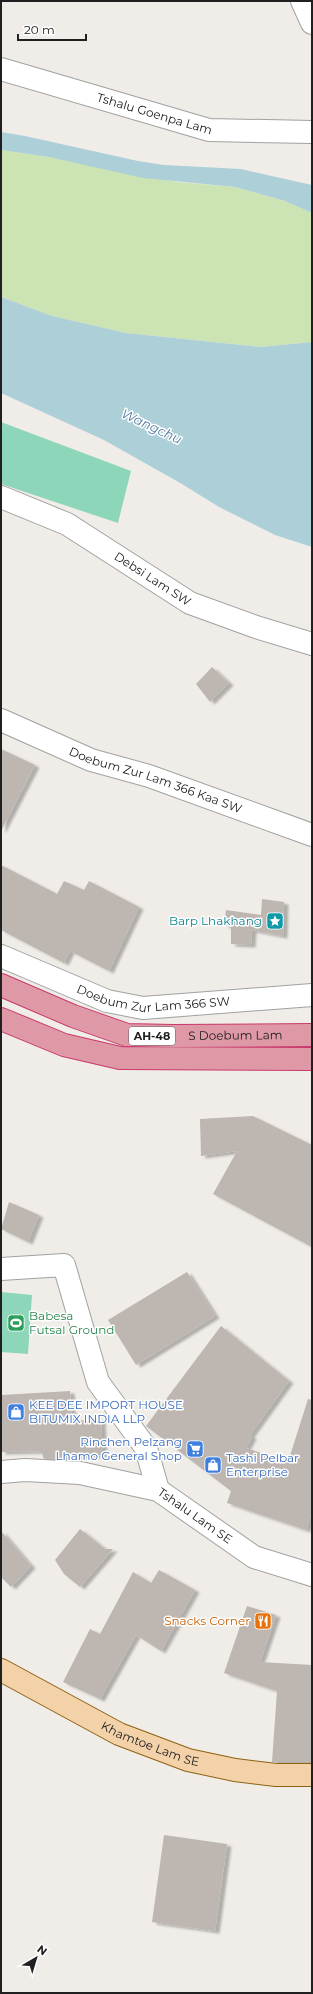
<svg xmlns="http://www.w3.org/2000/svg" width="313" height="1994" font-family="Montserrat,sans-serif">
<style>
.grass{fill:#cce4b3}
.pitch{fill:#8ed6ba}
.water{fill:#adcfd8}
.building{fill:#bdb6b1;filter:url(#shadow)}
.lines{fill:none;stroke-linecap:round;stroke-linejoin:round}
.minor-casing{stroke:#a1a1a1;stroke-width:24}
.major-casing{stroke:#8d6210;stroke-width:24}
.highway-casing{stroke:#c9396c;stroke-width:24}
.minor{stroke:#fff;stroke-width:22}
.major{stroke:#f3d2aa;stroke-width:22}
.highway{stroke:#de98a6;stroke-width:22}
.labels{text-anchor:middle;stroke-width:3;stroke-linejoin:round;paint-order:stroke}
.shield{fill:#fff;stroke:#636363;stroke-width:1}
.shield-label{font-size:11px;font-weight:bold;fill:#202020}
.street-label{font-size:12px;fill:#202020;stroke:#fff}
.culture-label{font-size:12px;fill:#0d838f;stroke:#fff;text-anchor:end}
.leisure-label{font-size:12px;fill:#27864d;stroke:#fff;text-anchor:start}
.shop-label{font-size:12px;fill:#366cbe;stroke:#fff;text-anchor:start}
.food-label{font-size:12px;fill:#c56008;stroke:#fff;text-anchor:end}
.water-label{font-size:13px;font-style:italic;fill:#537aa0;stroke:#fff}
</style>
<defs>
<filter id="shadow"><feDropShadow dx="4.5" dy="2.5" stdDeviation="1" flood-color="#0004"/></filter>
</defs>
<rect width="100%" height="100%" fill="#f0ede8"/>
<polygon class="grass" points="1,150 49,157 177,182 235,187 285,201 312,213 312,342 261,347 126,333 52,316 1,297"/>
<g class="pitch">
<polygon points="1,422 131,471 118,523 1,484"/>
<polygon points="1,1292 32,1295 28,1354 1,1352"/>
</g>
<g class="water">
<polygon points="1,132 25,136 138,161 164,165 241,169 312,185 312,213 285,201 235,187 143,178 49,157 1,150"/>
<polygon points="1,297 52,316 126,333 261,347 312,342 312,547 275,535 219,507 182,484 104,440 1,393"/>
</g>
<g class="building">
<polygon points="212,667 229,683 210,702 196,684"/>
<polygon points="1,749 35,765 1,831"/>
<polygon points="1,865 57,894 64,881 84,890 89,881 139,907 109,971 70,951 64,963 1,930"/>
<polygon points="262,899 284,902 283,936 252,930 251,945 231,944 231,927 224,925 226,910 261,915"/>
<polygon points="253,1116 312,1145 312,1247 213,1194 237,1151 201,1156 200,1119"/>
<polygon points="9,1202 39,1215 28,1242 1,1229"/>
<polygon points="187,1272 215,1316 136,1365 108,1320"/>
<polygon points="221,1326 289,1381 250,1435 252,1437 246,1448 288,1462 308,1399 312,1400 312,1512 306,1530 227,1503 231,1491 146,1426"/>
<polygon points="70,1391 72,1421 101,1419 103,1455 46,1459 43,1458 42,1451 1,1452 1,1395"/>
<polygon points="80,1529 105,1549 113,1549 80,1587 64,1574 55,1560"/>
<polygon points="1,1531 31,1566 11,1587 1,1577"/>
<polygon points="159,1570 195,1590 161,1651 136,1635 100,1699 63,1682 90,1629 100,1634 133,1572 151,1583"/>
<polygon points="247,1606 276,1615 260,1662 312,1665 312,1762 272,1762 277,1691 224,1673"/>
<polygon points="164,1835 227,1844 215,1931 152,1922"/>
</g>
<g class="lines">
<defs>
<g id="minor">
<polyline points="302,1 312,23"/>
<path id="s1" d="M1,69L209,130L312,132"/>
<path id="s2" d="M1,497L67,524L190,603L256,627L312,644"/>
<path id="s3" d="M1,720L91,760L149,776L312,835"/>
<path id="s4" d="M1,956L107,1001L143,1008L312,995"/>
<polyline points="1,1269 64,1265 98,1382 146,1448 158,1490"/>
<path id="s5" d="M1,1472L25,1470L80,1473L158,1490L254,1557L312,1575"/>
</g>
<g id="major">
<path id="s6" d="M1,1670L119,1734L188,1760L235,1770L276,1775H312"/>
</g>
<g id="highway">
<path id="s7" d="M1,985L73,1016L127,1035L173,1036L312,1035"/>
<polyline points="1,1019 64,1045 120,1058 312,1059"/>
</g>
</defs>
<use href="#minor" class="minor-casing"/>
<use href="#major" class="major-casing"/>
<use href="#highway" class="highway-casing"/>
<use href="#minor" class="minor"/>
<use href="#major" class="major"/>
<use href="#highway" class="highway"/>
</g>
<defs>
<symbol id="sight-square" viewBox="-11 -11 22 22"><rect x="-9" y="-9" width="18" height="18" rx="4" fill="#0f9aa8" stroke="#fff"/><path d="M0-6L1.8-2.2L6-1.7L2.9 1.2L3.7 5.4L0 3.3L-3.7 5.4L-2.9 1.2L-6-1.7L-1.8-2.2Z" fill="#fff"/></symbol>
<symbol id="stadium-square" viewBox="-11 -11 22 22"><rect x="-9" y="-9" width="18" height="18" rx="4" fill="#2e9e5b" stroke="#fff"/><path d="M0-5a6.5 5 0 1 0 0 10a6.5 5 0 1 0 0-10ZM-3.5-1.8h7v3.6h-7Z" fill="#fff"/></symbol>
<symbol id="shop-square" viewBox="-11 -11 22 22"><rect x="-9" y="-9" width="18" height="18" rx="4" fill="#3f7fe0" stroke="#fff"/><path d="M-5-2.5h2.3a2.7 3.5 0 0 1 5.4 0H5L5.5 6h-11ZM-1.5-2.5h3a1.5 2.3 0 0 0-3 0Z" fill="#fff"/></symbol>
<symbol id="supermarket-square" viewBox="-11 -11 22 22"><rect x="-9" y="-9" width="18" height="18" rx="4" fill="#3f7fe0" stroke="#fff"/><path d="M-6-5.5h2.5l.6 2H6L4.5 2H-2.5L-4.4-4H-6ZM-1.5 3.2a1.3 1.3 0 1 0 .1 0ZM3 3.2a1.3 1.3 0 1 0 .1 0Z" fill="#fff"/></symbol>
<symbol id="restaurant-square" viewBox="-11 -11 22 22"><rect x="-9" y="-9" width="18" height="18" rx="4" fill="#e8710a" stroke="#fff"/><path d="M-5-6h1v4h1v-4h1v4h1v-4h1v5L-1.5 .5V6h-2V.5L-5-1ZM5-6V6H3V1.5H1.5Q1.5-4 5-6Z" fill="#fff"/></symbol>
</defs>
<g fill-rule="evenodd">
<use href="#sight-square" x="265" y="911" width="20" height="20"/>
<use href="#stadium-square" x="6" y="1313" width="20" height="20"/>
<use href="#shop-square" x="6" y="1402" width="20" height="20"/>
<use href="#supermarket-square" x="185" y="1439" width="20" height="20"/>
<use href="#shop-square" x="203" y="1455" width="20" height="20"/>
<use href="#restaurant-square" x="253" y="1611" width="20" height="20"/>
</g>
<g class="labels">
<rect class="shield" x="129" y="1027" width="46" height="18" rx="3"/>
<g class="shield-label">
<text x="152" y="1040">AH-48</text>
</g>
<g class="street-label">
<text dy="4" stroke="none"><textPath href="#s1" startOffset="160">Tshalu Goenpa Lam</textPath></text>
<text dy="4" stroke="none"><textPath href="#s2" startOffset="173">Debsi Lam SW</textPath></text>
<text dy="4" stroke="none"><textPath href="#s3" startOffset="166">Doebum Zur Lam 366 Kaa SW</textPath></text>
<text dy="4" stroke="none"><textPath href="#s4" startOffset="161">Doebum Zur Lam 366 SW</textPath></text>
<text dy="4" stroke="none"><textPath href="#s7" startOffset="244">S Doebum Lam</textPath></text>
<text dy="4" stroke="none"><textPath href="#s5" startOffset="204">Tshalu Lam SE</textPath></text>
<text dy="4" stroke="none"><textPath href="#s6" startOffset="167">Khamtoe Lam SE</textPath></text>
</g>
<g class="culture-label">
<text x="262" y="925">Barp Lhakhang</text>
</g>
<g class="leisure-label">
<text x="29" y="1320">Babesa<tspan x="29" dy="14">Futsal Ground</tspan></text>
</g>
<g class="shop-label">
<text x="29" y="1409">KEE DEE IMPORT HOUSE<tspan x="29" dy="14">BITUMIX INDIA LLP</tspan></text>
<text x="182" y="1446" text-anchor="end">Rinchen Pelzang<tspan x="182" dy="14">Lhamo General Shop</tspan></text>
<text x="226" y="1462">Tashi Pelbar<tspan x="226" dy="14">Enterprise</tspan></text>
</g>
<g class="food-label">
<text x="250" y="1625">Snacks Corner</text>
</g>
<g class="water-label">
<text transform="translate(152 426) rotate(25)" y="5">Wangchu</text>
</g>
</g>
<rect width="313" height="1994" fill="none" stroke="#202020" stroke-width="4"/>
<g transform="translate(36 1958) rotate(38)" stroke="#ffffff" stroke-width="3" paint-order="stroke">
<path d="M0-3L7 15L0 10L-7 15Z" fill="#202020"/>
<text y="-6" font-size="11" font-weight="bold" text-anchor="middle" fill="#202020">N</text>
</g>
<path d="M18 34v6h68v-6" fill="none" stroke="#202020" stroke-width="2"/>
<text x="24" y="34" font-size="12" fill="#202020" stroke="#ffffff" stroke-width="3" paint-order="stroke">20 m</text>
</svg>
